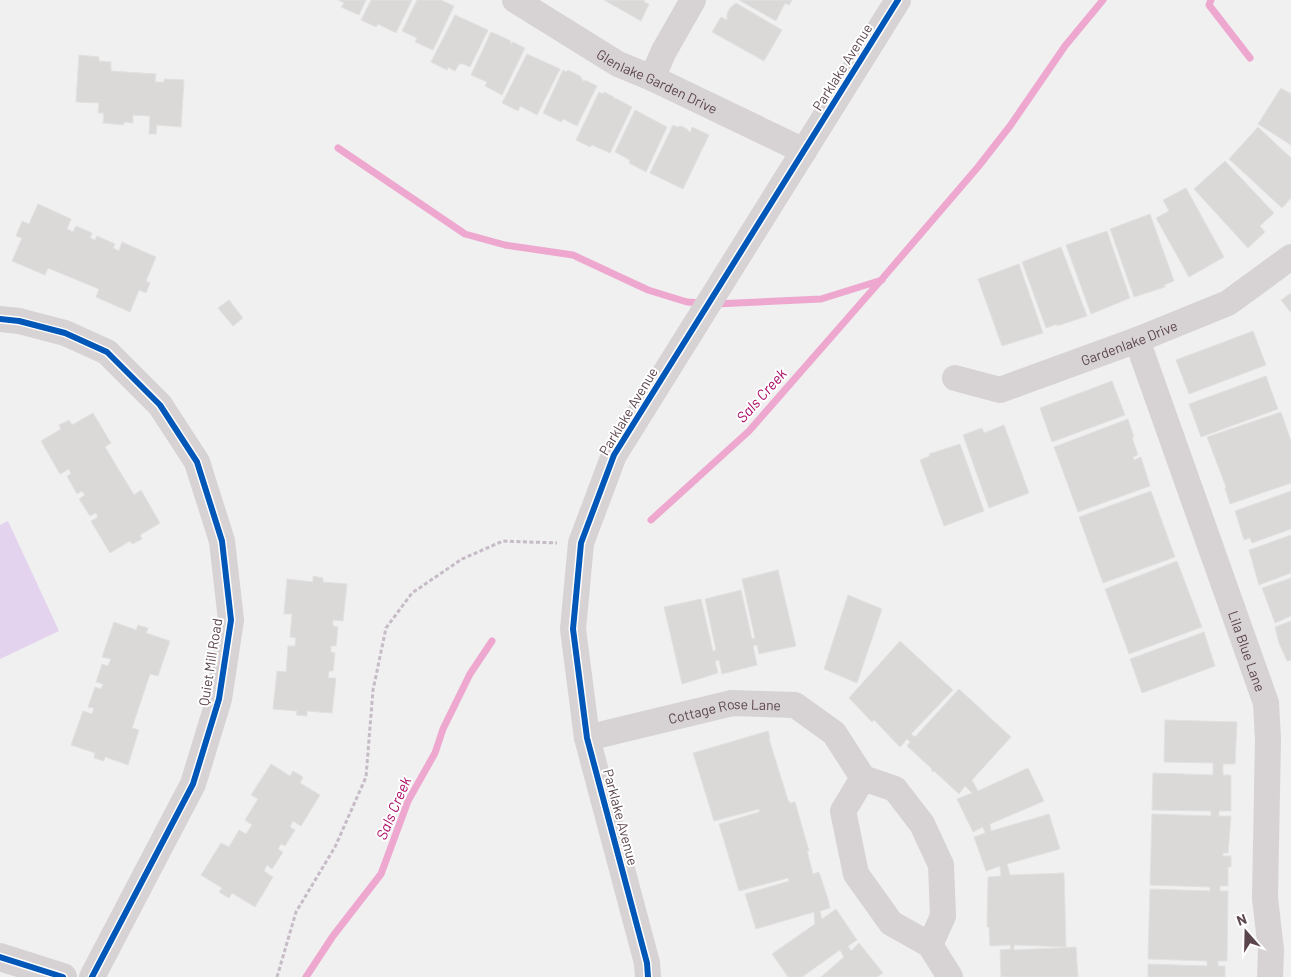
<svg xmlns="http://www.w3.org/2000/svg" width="1291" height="977" viewBox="0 0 1291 977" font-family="Barlow,sans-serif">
	<rect width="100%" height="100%" fill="#eff0ef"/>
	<path fill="#e4d3ef" d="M8,521L59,631L0,659V525Z"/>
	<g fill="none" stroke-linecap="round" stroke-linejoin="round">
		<path stroke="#eea7cf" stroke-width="7" d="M1211,0L1209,5L1250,58
			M338,148L465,234L505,245L573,255L648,290L687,302L703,303
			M716,304L821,299L882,280
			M651,520L749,431L882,279L978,167L1010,126L1065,46L1103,0
			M306,977L333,936L381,874L408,801L435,753L443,729L470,674L492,641"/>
	</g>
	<path fill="#dbd8d8" stroke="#e2e1e1" d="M338,0H366L359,15L341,7L344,3Z
		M371,0H412L396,33L378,24L376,27L361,20Z
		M417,0H441L454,6L433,50L415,42L417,38L402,31Z
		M604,0H645L644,2L649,4L641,21Z
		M739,0H792L789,5L785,3L776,21Z
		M736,3L782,30L764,61L712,32L721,17L727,20V14L730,8Z
		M455,15L488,30L470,67L463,64H459L455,71L448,67L447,70L431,62Z
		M491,32L507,39L511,41L510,44H511L513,42L525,48L502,95L485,86L487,82L471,75Z
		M527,54L560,69L537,115L520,106L518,111L502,103Z
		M79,55L99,57V61L111,62V71L156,74L155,82H164V79L184,80L181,127L157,125L156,134H149L150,116L133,115V123L124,122V125L103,123L104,113H98L99,103L76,102Z
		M563,70L566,72L568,70L580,76L584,82L585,80L597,86L577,126L563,119L561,122L543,113Z
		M1281,88L1291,94V145L1258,124Z
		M599,92L603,94L604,92L614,97L613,99L615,98L632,107L610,153L592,145L590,147L576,140Z
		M635,110L667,127L646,172L629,163L630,160L615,152Z
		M673,125L677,127L681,126L687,129L690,133L692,127L709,135L683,189L650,173Z
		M1258,127L1291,158V198L1282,208L1229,159Z
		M1225,161L1274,213L1260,226L1265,232L1248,248L1194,189Z
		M1186,188L1224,257L1189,277L1156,218L1169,211L1163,200Z
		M38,204L71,219L67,229L73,232L76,226L92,233L90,238L95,240L97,236L115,244L113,248L119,251L122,242L156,257L146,281L150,283L146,293L139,290L130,312L96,297L99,289L48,268L45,275L12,261L22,238L16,236L22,221L29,224Z
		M1150,214L1174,281L1164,285L1165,287L1134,297L1110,229Z
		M1107,231L1130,298L1091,314L1066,245Z
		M1061,247L1087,316L1057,326V324L1046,328L1022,262Z
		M1019,264L1043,333L1002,346L978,279Z
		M1291,293V313L1281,300Z
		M229,300L243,318L233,326L218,308Z
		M1253,331L1266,365L1189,394L1176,360Z
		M1266,376L1278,409L1201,437L1189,404Z
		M1112,381L1125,415L1052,442L1040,408Z
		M1281,412L1291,441V483L1230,504L1225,488L1226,487L1207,437Z
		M93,413L111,443L105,447L134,495L141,490L160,523L140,535L142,539L132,544L130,541L110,553L91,521L98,517L96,513L90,516L79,499L85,495L82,491L77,494L67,476L71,474L69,469L60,474L41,441L61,429L59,425L69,420L72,425Z
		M1128,419L1134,437H1132L1138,455L1133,457L1134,460L1141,457L1150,486L1078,512L1054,447Z
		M1004,425L1029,493L989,508L963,435L982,428L984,433Z
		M960,444L984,511L944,526L920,460L930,456L929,454Z
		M1151,491L1175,557L1103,583L1079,517Z
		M1291,491V529L1252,543L1250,538L1244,540L1235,511Z
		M1291,535V573L1259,585L1249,550Z
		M1177,561L1202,627L1129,654L1105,589Z
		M778,570L796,646L759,654L757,645L753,646L757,665L722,674L719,660L715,661L718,673L682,684L664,607L701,599L713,651L716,650L705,599L741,590L752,639L755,638L742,579Z
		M313,576L323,578V582L347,584L343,621L333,620V626L338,627L336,646H331V652L335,653L333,671H329L328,678H336L332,713L307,711V716L296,715L297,711L273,709L277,671L286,672L288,646H295L296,638L290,637L292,614H284L287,579L313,582Z
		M1291,578V616L1275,623L1262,588Z
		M848,595L882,609L857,683L824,669Z
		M1291,621V660L1287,661L1279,643L1275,627Z
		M114,622L136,630L138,625L148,628L146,633L170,641L158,676L150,674L132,728L139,730L128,765L105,757L104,761L94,758L95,753L71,745L83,711L92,714L94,708L88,707L95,687L101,689L103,684L96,682L102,664L108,666L111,659L102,657Z
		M1204,632L1215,666L1142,693L1130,659Z
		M900,641L953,690L911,734L915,737L959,689L1011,737L972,780L978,791L1028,768L1044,801L990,824L991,831L1049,814L1060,849L1007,864L1010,875L1064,873L1066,947L1014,945V950L1076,947L1078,977H1001L1000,950L1011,949L1010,945L990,946L989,927H987L988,877L1001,876L1000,866L986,871L974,837L985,833L983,827L973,832L957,799L972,793L965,786L959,794L934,771L933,772L931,770L932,769L907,746L910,742L907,739L900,747L874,720L872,722L849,698Z
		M1165,720L1237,722L1235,764H1223V775H1231V811H1219V816H1231L1228,853H1223V856H1231V867H1228V886H1220V891H1228L1227,961H1218V966H1225V977H1148V964L1207,966V961L1148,959L1150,889L1210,891V887L1150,885L1152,814L1211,816V811L1152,810L1153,773L1213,775V763L1164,762Z
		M768,731L770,738L769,739L788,800L790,803L795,802L809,851H807L813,874L819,872L828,899L830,908L820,911L822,919L836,909L857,940L848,946L851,951L859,943L883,973L877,977H821L844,957L840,950L802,977H788L772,954L815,924L814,912L756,929L745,894L789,881L788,878L739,891L719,824L759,812V809L714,821L693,753Z
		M271,764L290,776L293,771L303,777L300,783L320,795L301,826L293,821L290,827L295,830L285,846L281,844L278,849L283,852L272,869L267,865L264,871L273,877L255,907L232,893L229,898L219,892L222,888L201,875L221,843L229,847L239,830L246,834L252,825L245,820L258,799L251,795Z"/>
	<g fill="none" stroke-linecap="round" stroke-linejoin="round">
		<path stroke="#c6bbc7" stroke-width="3" stroke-dasharray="4 2.5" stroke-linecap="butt" d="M277,977L296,912L335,847L366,777L373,690L386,628L412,593L462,559L503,541L557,543"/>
		<g stroke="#d7d2d4" stroke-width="26">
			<path id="s1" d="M515,0L618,64L652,78L804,151"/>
			<path d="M652,78L664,51L693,0"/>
			<path d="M0,319L19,321L65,333L107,352L160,405L197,462L222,541L231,620L219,699L193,784L92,977"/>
			<path id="s2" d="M1137,340L1266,703L1268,739L1265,898L1271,950L1270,977"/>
			<path id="s3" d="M955,378L1000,390L1137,340L1228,303L1291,257"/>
			<path id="s4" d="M587,738L732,703L795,705L834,733L863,778L895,789L922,824L941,865L943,916L930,945L891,923L856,874L843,811L863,778"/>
			<path d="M930,945L950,977"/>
			<path d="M648,977L647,963L587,738L573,629L581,543L614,455L898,0"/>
		</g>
		<path stroke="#d6d1d2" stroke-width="28" d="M0,957L63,977"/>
		<g stroke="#fff" stroke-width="9">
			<path id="cycleway" d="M0,319L19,321L65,333L107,352L160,405L197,462L222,541L231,620L219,699L193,784L92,977
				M0,957L63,977
				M648,977L647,963L587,738L573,629L581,543L614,455L898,0"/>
		</g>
		<use href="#cycleway" stroke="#0057b8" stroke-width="6"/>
	</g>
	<g text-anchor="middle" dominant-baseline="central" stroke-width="4" stroke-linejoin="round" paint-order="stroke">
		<g font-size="14" fill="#5c464d" stroke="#fff">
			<text transform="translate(842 67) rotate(-58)">Parklake Avenue</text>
			<text stroke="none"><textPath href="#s1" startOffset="164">Glenlake Garden Drive</textPath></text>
			<text stroke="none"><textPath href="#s3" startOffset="184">Gardenlake Drive</textPath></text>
			<text transform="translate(628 411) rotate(-59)">Parklake Avenue</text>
			<text stroke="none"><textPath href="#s2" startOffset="330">Lila Blue Lane</textPath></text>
			<text transform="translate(210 662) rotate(-81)">Quiet Mill Road</text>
			<text stroke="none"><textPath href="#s4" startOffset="141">Cottage Rose Lane</textPath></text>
			<text transform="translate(621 817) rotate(75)">Parklake Avenue</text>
		</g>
		<g font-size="15" font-style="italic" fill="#ab0b65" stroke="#fff">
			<text transform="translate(761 395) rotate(-48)">Sals Creek</text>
			<text transform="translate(393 808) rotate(-67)">Sals Creek</text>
		</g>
	</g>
	<g transform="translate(1246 932) rotate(340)" stroke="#ffffff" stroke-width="4" paint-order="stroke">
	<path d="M0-4L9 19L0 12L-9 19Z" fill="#5c464d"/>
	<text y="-8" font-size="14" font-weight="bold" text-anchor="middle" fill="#5c464d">N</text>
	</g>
</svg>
